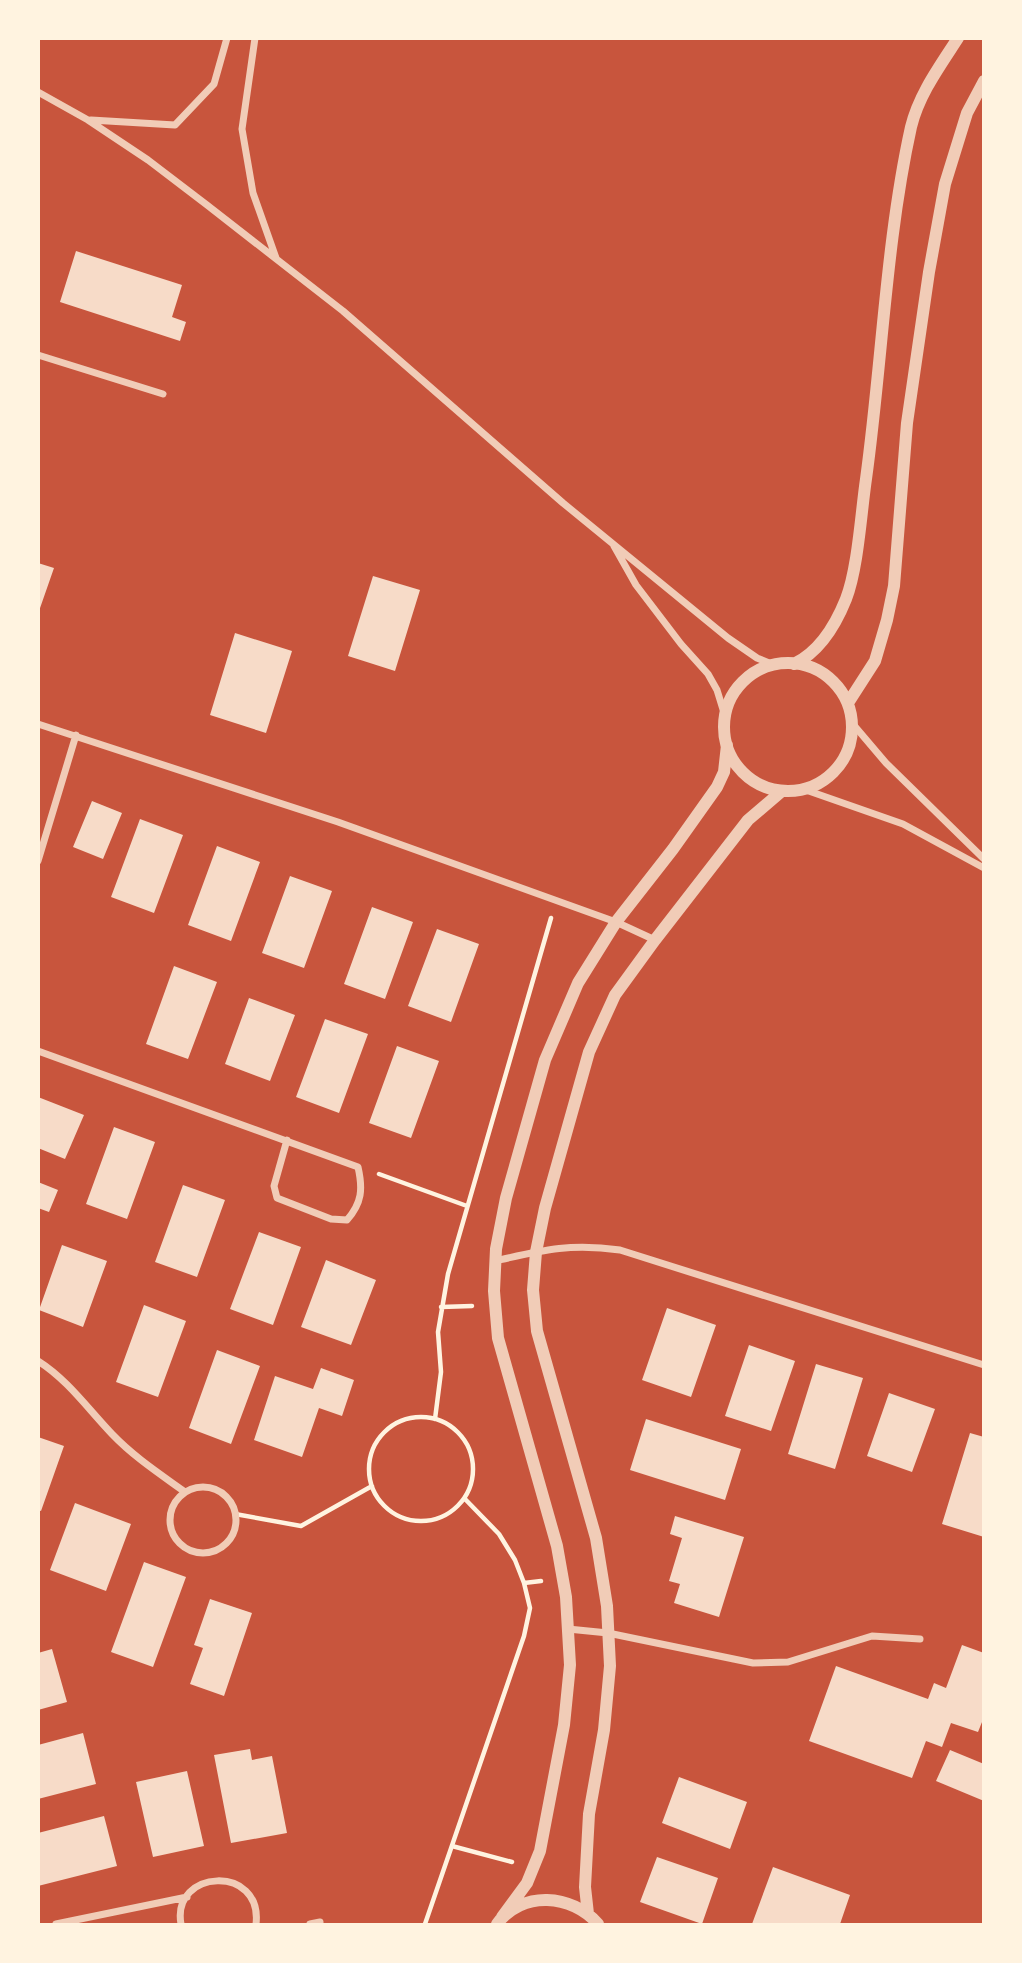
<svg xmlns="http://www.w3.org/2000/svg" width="1022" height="1963" viewBox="0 0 1022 1963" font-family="Quicksand,sans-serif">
	<rect width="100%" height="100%" fill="#c8553d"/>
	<path fill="#f7dbc8" d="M76,251L182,285L172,317L186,322L180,341L60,302Z
		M38,563L54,568L39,611H38Z
		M373,576L420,590L395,671L348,656Z
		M235,633L292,651L266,733L210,715Z
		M92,801L122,813L103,859L73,847Z
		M140,819L183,835L154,913L111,897Z
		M217,846L260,862L231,941L188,925Z
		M290,876L332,891L304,968L262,953Z
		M372,907L413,922L385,999L344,984Z
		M437,929L479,944L451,1022L408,1006Z
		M174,966L217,982L188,1059L146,1044Z
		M249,998L295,1015L270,1081L225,1064Z
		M325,1019L368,1034L339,1113L296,1097Z
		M397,1046L439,1061L411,1138L369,1123Z
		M38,1097L84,1115L65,1159L38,1148Z
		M114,1127L155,1142L127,1219L86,1204Z
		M38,1182L58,1190L49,1212L38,1208Z
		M183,1185L225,1200L197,1277L155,1262Z
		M259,1232L301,1247L273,1325L230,1309Z
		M62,1245L107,1261L83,1327L39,1310Z
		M326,1260L376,1280L351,1345L301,1327Z
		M144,1305L186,1321L158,1397L116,1382Z
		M667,1308L716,1325L691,1397L642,1380Z
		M749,1345L795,1361L771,1431L725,1416Z
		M217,1350L260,1366L231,1444L189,1428Z
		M816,1364L863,1378L835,1469L788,1454Z
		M321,1368L354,1380L342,1416L319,1408L302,1457L254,1440L275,1376L313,1389Z
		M889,1393L935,1409L912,1472L867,1456Z
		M646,1419L741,1449L725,1500L630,1470Z
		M970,1433L984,1437V1537L942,1524Z
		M38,1437L64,1446L41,1511L38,1510Z
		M75,1503L131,1524L106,1591L50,1570Z
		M675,1516L744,1537L719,1617L674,1603L680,1584L669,1581L682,1538L670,1534Z
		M144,1562L186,1577L153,1667L111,1652Z
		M210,1599L252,1613L224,1696L190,1684L203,1648L194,1645Z
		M962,1645L984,1653V1717L978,1732L951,1723L942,1747L926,1741L912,1778L809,1741L836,1666L928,1699L934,1683L946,1688Z
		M52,1649L67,1702L38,1710V1653Z
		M83,1733L96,1784L38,1799V1745Z
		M250,1749L252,1760L272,1756L287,1833L231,1843L214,1755Z
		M950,1750L984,1764V1801L936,1781Z
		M187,1771L204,1846L153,1857L136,1782Z
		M679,1777L747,1802L730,1849L662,1823Z
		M104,1816L117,1866L38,1886V1833Z
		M657,1857L718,1878L702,1924L640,1902Z
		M773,1867L850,1895L840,1924H752Z"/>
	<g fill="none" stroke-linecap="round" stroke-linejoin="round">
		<path stroke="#fff3e0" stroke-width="4.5" d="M379,1174L467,1206
			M441,1307L472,1306
			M369 1469a52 52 0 1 1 104 0a52 52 0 1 1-104 0Z
			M435,1419L441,1372L438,1332L448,1274L551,918
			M235,1514L301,1526L372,1486
			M524,1583L541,1581
			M452,1846L512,1862
			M425,1924L524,1636L530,1608L524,1583L515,1560L499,1534L465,1499"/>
		<path stroke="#f1ccb7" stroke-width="7" d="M255,38L242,129L253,193L276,258
			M38,92L88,120L148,160L207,205L343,311L563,503L728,638L757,658L774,665
			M91,120L175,125L214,84L227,38
			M38,355L163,394
			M614,546L636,585L681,644L708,674L717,690L725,716
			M852,723L886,763L984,859
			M38,724L338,822L616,922L655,940
			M803,789L903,824L984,868
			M38,861L76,735
			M38,1051L358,1167C363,1189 362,1203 347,1220L331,1219L277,1198L274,1186L287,1140
			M495,1261C543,1250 570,1243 620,1250L984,1365
			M38,1361C68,1380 88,1409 112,1434C134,1457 160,1474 185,1492
			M170 1520a33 33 0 1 1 66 0a33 33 0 1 1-66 0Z
			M568,1629L608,1633L753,1663L788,1662L872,1636L920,1639
			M56,1924L187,1897
			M181,1924C171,1869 263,1864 256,1924
			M310,1924L320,1922"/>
		<path stroke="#f1ccb7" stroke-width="12" d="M724 727a64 64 0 1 1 128 0a64 64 0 1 1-128 0Z
			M794,664C819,652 836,624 846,599C858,568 861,513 866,479C882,363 886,240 911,127C919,94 940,66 958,38
			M848,703L875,661L887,620L894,586L907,423L929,272L945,184L967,113L984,81
			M588,1914L585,1887L589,1814L604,1730L610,1666L607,1606L596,1538L537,1331L533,1290L536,1252L545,1208L589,1052L615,995L655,940L748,820L782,791
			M502,1917L527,1883L540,1851L564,1725L570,1665L566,1597L557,1546L498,1338L494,1291L496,1249L506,1198L545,1060L578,983L616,922L673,849L717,787L724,772L727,745
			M497,1924C522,1890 572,1894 598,1924"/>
	</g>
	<rect width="1022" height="1963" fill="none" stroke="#fff3e0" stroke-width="80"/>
</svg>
